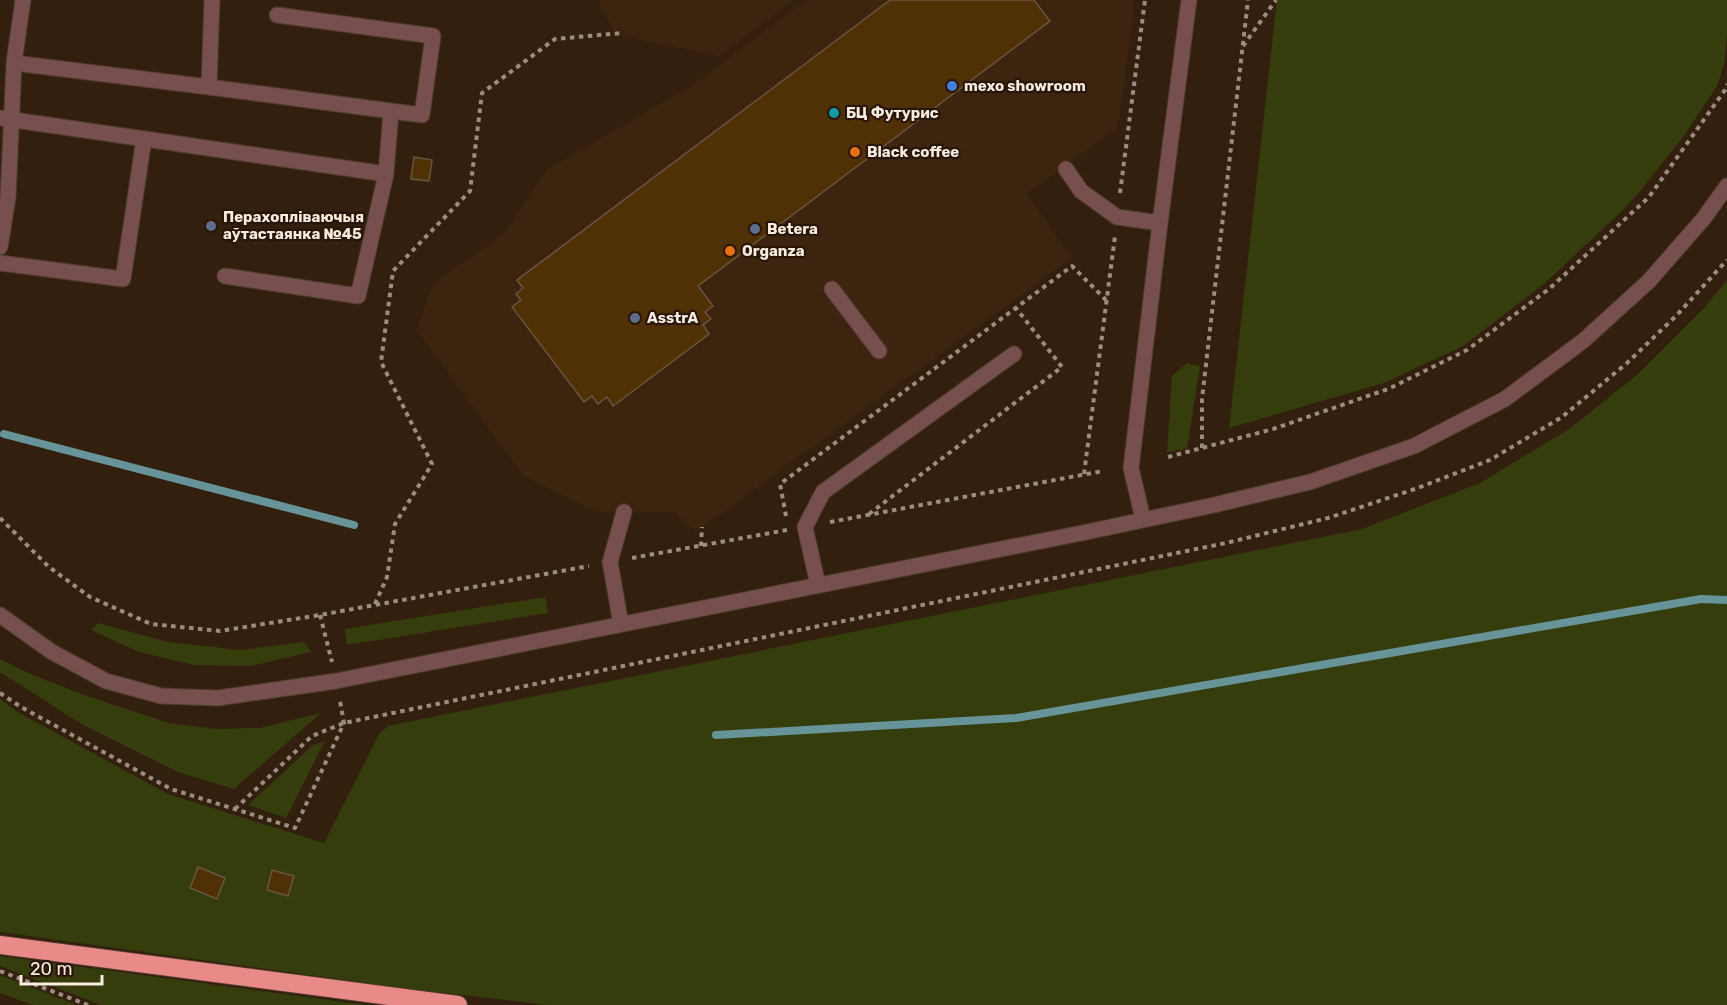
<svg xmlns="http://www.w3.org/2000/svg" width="1727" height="1005" viewBox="0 0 1727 1005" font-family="Rubik,sans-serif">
	<rect width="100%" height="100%" fill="#321f0e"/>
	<path fill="#3d240e" d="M600,0H794L720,56L617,35L599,6Z
		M806,0H1135L1118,128L1027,194L1072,258L696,532L675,513L595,511L523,476L417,330L432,285L506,231L546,170L689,87Z"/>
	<path fill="#353d0d" d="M1277,0H1727V34L1724,64L1717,86L1683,137L1637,195L1621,212L1544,284L1463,346L1384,383L1229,428Z
		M1727,280V1005H547L396,987L0,932V699L16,711L168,794L324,843L379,734L388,726L1362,529L1480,483L1569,429L1637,375L1704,308Z
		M1187,363L1200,366L1187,449L1167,452L1172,376Z
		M545,597L548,613L347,645L345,629Z
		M98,623L168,642L241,650L304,642L311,652L251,666L194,665L139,652L91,630Z
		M0,659L28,673L87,696L169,723L216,729L260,728L321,713L234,789L178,772L83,725L0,672Z
		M325,741L286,818L248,805L313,745Z
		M0,956L366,1005H101L0,966Z
		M0,975L77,1005H33L0,993Z"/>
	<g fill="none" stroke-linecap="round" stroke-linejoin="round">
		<path stroke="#669498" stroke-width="8" d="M4,434L354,525
			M716,735L1016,718L1701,599L1727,600"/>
	</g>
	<path fill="#503106" stroke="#695540" stroke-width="1.5" d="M890,0H1034L1050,21L698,286L713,306L705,312L711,319L703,325L709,334L613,406L607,397L598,404L592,396L584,402L512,307L521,300L516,294L523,288L517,280Z
		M414,157L432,160L429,181L411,179Z
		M198,867L225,878L217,899L190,888Z
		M272,870L294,876L288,896L267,890Z"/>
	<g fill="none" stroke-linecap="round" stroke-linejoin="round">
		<g stroke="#4e3c2c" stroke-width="17">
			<path id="lane" d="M212,0L209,87L391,111L386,174L358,296L225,276
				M277,15L433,36L422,115L391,111
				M14,63L209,87
				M0,118L386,174
				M1066,169L1081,191L1117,217L1160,223
				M0,247L8,198L14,63L23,0
				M0,263L123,279L144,139
				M832,289L879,351
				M1143,519L1131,468L1160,223L1189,0
				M818,585L805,527L823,492L1014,354
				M0,615L52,652L106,681L161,696L218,698L336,681L1082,533L1214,505L1310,482L1414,446L1505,399L1583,341L1649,281L1704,218L1727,186
				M621,624L610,562L624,512"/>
		</g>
		<g stroke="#4e3c2c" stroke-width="20">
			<path id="highway" d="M0,945L458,1005"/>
		</g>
		<path stroke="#9d8d7f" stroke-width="4" stroke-dasharray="4.5 4.5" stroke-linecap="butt" d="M1243,46L1276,0
			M1120,193L1145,0
			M1202,448V399L1248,0
			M1168,457L1273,429L1388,389L1467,350L1549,289L1649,197L1725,90L1727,84
			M1084,474L1115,236
			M869,514L1062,367L1016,308
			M786,516L780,484L1072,266L1106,300
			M0,518L49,567L90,597L151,624L220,631L320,615L589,566
			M830,522L1103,471
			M701,546L702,527
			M632,558L787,530
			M375,604L387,577L395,524L432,464L381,362L393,271L470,191L482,93L555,39L622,33
			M320,615L332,662
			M0,693L21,707L171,789L295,828L344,723L340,701
			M235,809L312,736L344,723L1226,543L1328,518L1415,489L1490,460L1562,417L1627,363L1676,316L1727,260
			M0,971L88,1005"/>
		<use href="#lane" stroke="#764f4e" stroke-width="15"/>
		<use href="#highway" stroke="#e98988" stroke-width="18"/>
	</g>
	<circle fill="#3f7fe0" stroke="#281505" stroke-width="2" cx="952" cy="86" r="6"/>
	<circle fill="#0f9aa8" stroke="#281505" stroke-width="2" cx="834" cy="113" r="6"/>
	<g fill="#e8710a" stroke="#281505" stroke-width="2">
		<circle cx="855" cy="152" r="6"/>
		<circle cx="730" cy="251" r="6"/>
	</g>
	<g fill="#5c6f8a" stroke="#281505" stroke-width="2">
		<circle cx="211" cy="226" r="6"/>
		<circle cx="755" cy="229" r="6"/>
		<circle cx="635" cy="318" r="6"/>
	</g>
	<g text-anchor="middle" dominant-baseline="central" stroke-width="4.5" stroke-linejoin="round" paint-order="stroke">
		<g font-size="15" font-weight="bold" fill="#faede2" stroke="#281505" text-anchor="start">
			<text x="964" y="86">mexo showroom</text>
			<text x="846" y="113">БЦ Футурис</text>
			<text x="867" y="152">Black coffee</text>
			<text x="223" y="217">Перахопліваючыя<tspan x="223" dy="17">аўтастаянка №45</tspan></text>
			<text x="767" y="229">Betera</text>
			<text x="742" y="251">Organza</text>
			<text x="647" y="318">AsstrA</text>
		</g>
	</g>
	<path d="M21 975v9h81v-9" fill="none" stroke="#faede2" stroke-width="3"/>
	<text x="30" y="975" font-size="18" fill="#faede2" stroke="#281505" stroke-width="4.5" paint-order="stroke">20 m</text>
</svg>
